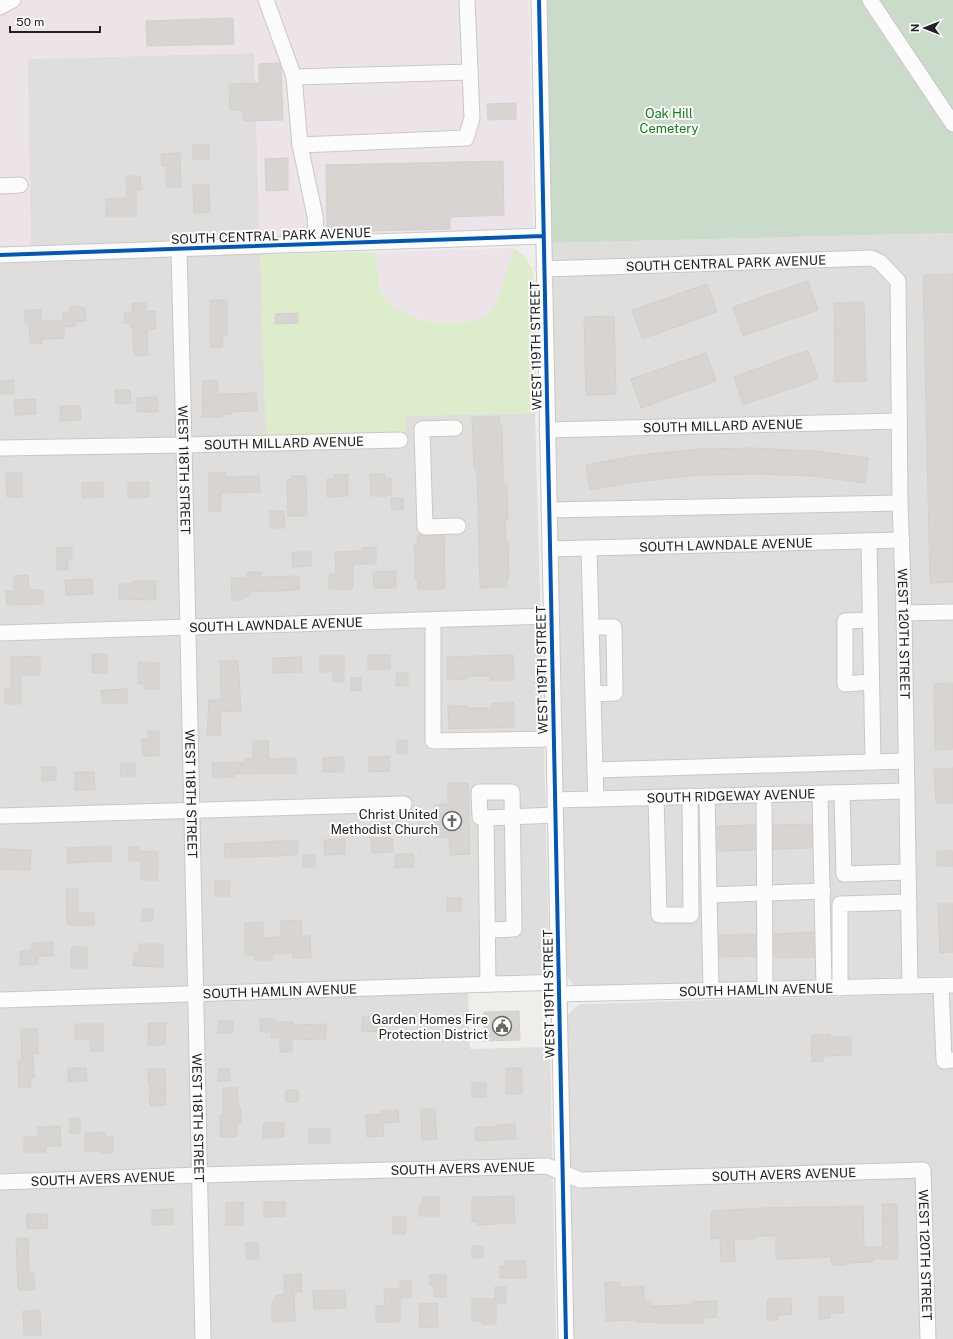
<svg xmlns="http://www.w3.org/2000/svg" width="953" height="1339" viewBox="0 0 953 1339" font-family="'Public Sans',sans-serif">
	<rect width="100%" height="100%" fill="#f0eeeb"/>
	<path fill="#dfdedc" d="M254,53L266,434L406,432V416L535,413L544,748L414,751L420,991L468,990L470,1049L550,1047L556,1339H0V259L31,258L27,59Z
		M953,233V976L574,986L567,976L565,969L550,243Z
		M953,993V1339H573L567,1016L574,1008L581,1004Z"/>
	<path fill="#ede4e9" d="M0,0H529L533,229L260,239L254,53L28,59L31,258L0,259Z
		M514,248L496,304L488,315L468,322L444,323L423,321L399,310L386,301L379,288L376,252Z"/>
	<path fill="#dededc" d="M544,748L550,990L420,991L414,751Z"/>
	<path fill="#ddeccb" d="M514,248L525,257L532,269L535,286L536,377L535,413L406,416V432L266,435L260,254L376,252L379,288L386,301L399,310L423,321L444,323L468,322L488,315L496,304Z"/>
	<path fill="#cadbca" d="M547,0H953V233L550,243Z"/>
	<path fill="#d7d4d2" stroke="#d3d0cc" d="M233,18L234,44L147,46L146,21Z
		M279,63L281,68L283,120L243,121V110H230L229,84L259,83V64Z
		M516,103V119L488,120L487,104Z
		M209,144V159H193V145Z
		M180,153L181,187H166V166H162L161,154Z
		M288,158V190L266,191L265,159Z
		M503,161L504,215L450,217V229L327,232L326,165Z
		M126,176H140L141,190H136V216H106V199L127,198Z
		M193,185H209L210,212L194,213Z
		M953,274V582L930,583L923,275Z
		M808,281L818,310L743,336L733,307Z
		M707,284L717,312L642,339L632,310Z
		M210,300H227V336H223L222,347H210Z
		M864,302L866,381L835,382L834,303Z
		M132,303H146V312L155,311L156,329L147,330L148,355L135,356V350H133V327H130V323H124V313H132Z
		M80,306V308H85L86,321L75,322V326L64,327V338L42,339V343H30L29,323H25V310H41V321H63V312H70L69,307Z
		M298,313V323L275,324V314Z
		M614,316L616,394L586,395L584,317Z
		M808,350L818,379L743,405L734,377Z
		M706,353L716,381L641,408L631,379Z
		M14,380V394H1V381Z
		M217,380L218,394L256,393L257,411L231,412V414L222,415V417H202L203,381Z
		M115,390H130L131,403L116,404Z
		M158,397V412H137V398Z
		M35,399L36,414L15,415L14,400Z
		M60,406H80L81,420L60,421Z
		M472,417H500V425H502L503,476L504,484H507L508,520H505L506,542H508L509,578H507V587L480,588L477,470H474Z
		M752,448L816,451L868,458L865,483L814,476L752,474L698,475L636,482L590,490L586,465L639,455L700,449Z
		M6,473H22V497H7Z
		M209,473H225V477L259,476L260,492L221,493V511L209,512Z
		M348,474V496L327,497V479H334V475Z
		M370,474H385V478H391V496H371Z
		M292,476H306L307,516H288L287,480L292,479Z
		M103,482V497L82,498V483Z
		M149,482V497L128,498V483Z
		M391,498H403V510H392Z
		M270,511H284L285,528H270Z
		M417,535H444L445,589H418V580H415V555L414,544H418Z
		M72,547V559H68V570H57V548Z
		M376,547V564H353V589H329V574H336L335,552L362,551V548Z
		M292,552H311V566L292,567Z
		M396,571V588H374L373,572Z
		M247,572H261V577L299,576V590L249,592V597H243V600H232L231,578H247Z
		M28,575L29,590H43V604L7,605L6,591H14V576Z
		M92,579L93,594L66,595L65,580Z
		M133,581H156V600L119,599V584H133Z
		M92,654H107V673H92Z
		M368,655H390V669H368Z
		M513,655L514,680H490V676H467V679L447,680V657Z
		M11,656L40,657V675H21V704H5V688H11Z
		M320,656H344V682H333V672H320Z
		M301,657L302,672L273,673V658Z
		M220,661H238L241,711L220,712L221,735L207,736L209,700H221Z
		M138,662L159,663V689H145V684H138Z
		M396,673H408V686H396Z
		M351,678H361V690L351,691Z
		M953,683V749L935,750L934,684Z
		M127,689V703H102L101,690Z
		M514,702V727L449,729L448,706H467V708H492V703Z
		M148,731H159V756H143L142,739H148Z
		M268,740L269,759L296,758V773L233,774L234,777L213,778L212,763L245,762V758H253V741Z
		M397,740H407V754H397Z
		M390,756V771L369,772V757Z
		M344,757V772H323V758Z
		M121,763H135V776H120Z
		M42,767H56V780L42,781Z
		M953,768V803H936L934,769Z
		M75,772H94L95,790H75Z
		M448,783H468L470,854L450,855L449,837H435L434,805L448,804Z
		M812,824V848L773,849V825Z
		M755,825V850L717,851V826Z
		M371,838H392L393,852L372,853Z
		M345,839V854L324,855V840Z
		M298,840V855L225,858L224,844Z
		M111,846V861L68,863L67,848Z
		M129,847H139V851L158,852V880H141V861H129Z
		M0,849L31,850L30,870L0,869Z
		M937,851H953V866H937Z
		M395,854H414V867L395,868Z
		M303,855H315V867H303Z
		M215,881H230V896H215Z
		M66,889H78V912L79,913H94V925H67Z
		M447,898H461V911H447Z
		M938,904H953V952L940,953Z
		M142,909H153V921H142Z
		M301,920L302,936L310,935L311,958H293V953L272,954V960H255V955H245V923L263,922V938L281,937V921Z
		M814,932V957L776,958V956H774V934Z
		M756,934V956L719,957V935Z
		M53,942V956H38V964L20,965V951L32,950V943Z
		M139,944H163V967L133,966L134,953H139Z
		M71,947H87V968H71Z
		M519,1011L520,1040L484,1041V1012Z
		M382,1016L383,1031L362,1032V1017Z
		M260,1019H276V1022H294V1025L326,1024V1039L292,1040V1052H280V1038H271V1032H260Z
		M218,1021H233V1033H218Z
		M148,1023H166L165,1045H148Z
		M75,1024H103V1051H90V1039H75Z
		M21,1029H38V1054H33L34,1078H30L31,1087H19L18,1061H22Z
		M830,1034V1037H851V1055L823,1056V1061L812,1062L811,1035Z
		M68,1068H86L87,1081L68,1082Z
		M506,1068H522V1094H506Z
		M148,1069H165L166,1105L150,1106L149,1083H148Z
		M218,1069H230V1081H218Z
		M472,1083H486V1097H472Z
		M223,1088H238V1107H241V1124H237V1137H220V1115H223Z
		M286,1090H298V1102H286Z
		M421,1109H435L437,1139L422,1140Z
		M398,1110L399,1122L383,1123L384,1136L367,1137L366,1115L382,1114L381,1111Z
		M80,1118V1133H70V1119Z
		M263,1123H284V1137L263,1138Z
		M515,1124L516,1139L475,1141V1127H495V1125Z
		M60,1126L61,1146H46V1152H24V1137H38V1127Z
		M330,1128V1143L309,1144V1129Z
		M105,1132V1137H113V1153H101V1151H85V1133Z
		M514,1196L515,1223L477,1225V1222H472V1197Z
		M422,1197H439V1216H419V1206H422Z
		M243,1202V1225H226V1203Z
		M264,1202H285V1216L264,1217Z
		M882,1204H897L898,1259H873V1262L846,1263V1265H832L831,1257L776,1259V1236H755V1239H734L735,1261L721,1262L720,1238L711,1239V1211L766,1208L863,1206L864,1247H883Z
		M173,1209V1224L152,1225V1210Z
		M26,1214H47L48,1228L27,1229Z
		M393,1217H406V1234H393Z
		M16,1238H28L29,1273H34L35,1290H18Z
		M246,1243H258L259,1259H246Z
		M472,1246H483V1257L472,1258Z
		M505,1261H526V1278H500V1266H505Z
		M301,1274L302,1292H294L295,1321L272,1322V1302H275V1295H284V1275Z
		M430,1275H446V1297H434V1285H430Z
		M400,1281H411V1298H400V1322H376V1306H385L384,1289H400Z
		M605,1282H620V1287L644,1286V1302L651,1301V1306L692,1305V1302L717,1301V1317L704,1318V1323H659V1322H635V1320L606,1321Z
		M495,1287H506V1303H496V1324H482V1321H472V1299H495Z
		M345,1290L346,1308L314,1309L313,1291Z
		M819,1297H843L844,1313H830V1318L819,1319Z
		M791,1298L792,1314L778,1315V1320H767V1299Z
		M437,1303L438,1327L420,1328L419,1304Z
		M40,1310L41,1335H24L23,1311Z"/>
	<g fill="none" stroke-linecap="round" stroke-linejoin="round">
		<g stroke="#c9c8c7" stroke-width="17">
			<g id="minor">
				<path d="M266,0L294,77L300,145"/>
				<path d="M539,0L566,1339"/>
				<path d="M870,0L953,124"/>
				<path d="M0,7L13,0"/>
				<path d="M294,77L470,72"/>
				<path d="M0,186L20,185"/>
				<path d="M317,244L315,216L300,145L466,138L472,118L467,0"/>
				<path id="s1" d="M179,249L184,445L203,1339"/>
				<path d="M0,255L543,236"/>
				<path id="s2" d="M544,269L871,258L880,262L898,281L900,503L904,613L910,986"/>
				<path d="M455,428L422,429L425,527L458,526"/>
				<path id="s3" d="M547,430L899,421"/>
				<path id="s4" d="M0,448L184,445L400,440"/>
				<path d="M549,510L900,503"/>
				<path d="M869,541L873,762"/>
				<path id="s5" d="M550,549L902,540"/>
				<path d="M589,549L595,770L906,761"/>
				<path d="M904,613L953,612"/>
				<path d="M433,620V741L554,739"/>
				<path d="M870,620L845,621V684L870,682"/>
				<path d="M591,627H614L615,693L593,694"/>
				<path id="s6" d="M0,633L551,616"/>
				<path d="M595,770L596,799"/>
				<path d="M820,793L824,988"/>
				<path d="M842,793L844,874L908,872"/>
				<path d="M764,795L765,989"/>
				<path d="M707,796L711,990"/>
				<path d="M656,797L659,915H691L690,796"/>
				<path id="s7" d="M555,800L907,791"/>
				<path d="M0,816L404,804"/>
				<path d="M486,818L480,817L479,792H512L514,929L488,930"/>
				<path d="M709,895L823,891"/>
				<path d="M488,984L486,818L555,815"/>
				<path d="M941,986L944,1061L953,1060"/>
				<path d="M840,988V904L909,902"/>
				<path id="s8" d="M559,994L953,985"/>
				<path id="s9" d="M0,1000L559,982"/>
				<path id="s10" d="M0,1182L200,1175L547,1166L580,1180L923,1170L928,1339"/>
			</g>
		</g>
		<use href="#minor" stroke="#fdfcfc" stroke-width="15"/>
		<g stroke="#fff" stroke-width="6">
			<path id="cycleway" d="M539,0L566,1339
				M0,255L543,236"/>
		</g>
		<use href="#cycleway" stroke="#0057b8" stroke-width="4"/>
	</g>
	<defs>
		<g id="church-ring" transform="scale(1)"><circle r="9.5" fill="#fff" stroke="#6a6968" stroke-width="1.5"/><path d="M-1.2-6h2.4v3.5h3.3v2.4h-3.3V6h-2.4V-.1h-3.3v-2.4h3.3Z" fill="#6a6968"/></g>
		<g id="civic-ring" transform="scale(1)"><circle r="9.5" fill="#fff" stroke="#6a6968" stroke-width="1.5"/><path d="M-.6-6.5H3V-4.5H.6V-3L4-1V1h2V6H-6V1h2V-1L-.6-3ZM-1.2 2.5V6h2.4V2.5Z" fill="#6a6968"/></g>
	</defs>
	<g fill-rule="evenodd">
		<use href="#church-ring" x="452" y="821"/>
		<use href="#civic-ring" x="502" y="1026"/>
	</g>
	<g text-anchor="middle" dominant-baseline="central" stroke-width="4" stroke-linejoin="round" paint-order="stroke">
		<g font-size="13" fill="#0c8416" stroke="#fff">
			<text x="669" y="113">Oak Hill<tspan x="669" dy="15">Cemetery</tspan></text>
		</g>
		<g font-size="13" fill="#222" stroke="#fff">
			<text transform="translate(271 236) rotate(-2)">SOUTH CENTRAL PARK AVENUE</text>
			<text stroke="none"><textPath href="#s2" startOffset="182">SOUTH CENTRAL PARK AVENUE</textPath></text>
			<text transform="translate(536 346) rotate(-91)">WEST 119TH STREET</text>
			<text stroke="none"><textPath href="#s3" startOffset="176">SOUTH MILLARD AVENUE</textPath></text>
			<text stroke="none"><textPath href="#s4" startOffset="284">SOUTH MILLARD AVENUE</textPath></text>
			<text stroke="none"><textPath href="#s1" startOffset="221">WEST 118TH STREET</textPath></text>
			<text stroke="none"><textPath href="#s5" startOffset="176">SOUTH LAWNDALE AVENUE</textPath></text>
			<text stroke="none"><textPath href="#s6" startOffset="276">SOUTH LAWNDALE AVENUE</textPath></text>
			<text stroke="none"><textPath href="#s2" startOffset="716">WEST 120TH STREET</textPath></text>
			<text transform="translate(542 670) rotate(-91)">WEST 119TH STREET</text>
			<text stroke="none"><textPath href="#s1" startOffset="545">WEST 118TH STREET</textPath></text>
			<text stroke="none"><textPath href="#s7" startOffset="176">SOUTH RIDGEWAY AVENUE</textPath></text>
			<text stroke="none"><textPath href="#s8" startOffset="197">SOUTH HAMLIN AVENUE</textPath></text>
			<text stroke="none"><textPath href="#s9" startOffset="280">SOUTH HAMLIN AVENUE</textPath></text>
			<text transform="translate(549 994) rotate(-91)">WEST 119TH STREET</text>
			<text stroke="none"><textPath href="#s1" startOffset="869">WEST 118TH STREET</textPath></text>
			<text stroke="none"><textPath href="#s10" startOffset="463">SOUTH AVERS AVENUE</textPath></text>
			<text stroke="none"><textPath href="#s10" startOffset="787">SOUTH AVERS AVENUE</textPath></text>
			<text stroke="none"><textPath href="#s10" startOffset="103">SOUTH AVERS AVENUE</textPath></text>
			<text stroke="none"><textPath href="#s10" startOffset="1011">WEST 120TH STREET</textPath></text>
		</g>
		<g font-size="13" fill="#222" stroke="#fff" text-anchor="end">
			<text x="438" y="814">Christ United<tspan x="438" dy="15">Methodist Church</tspan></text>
			<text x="488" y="1019">Garden Homes Fire<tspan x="488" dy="15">Protection District</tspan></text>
		</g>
	</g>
	<g transform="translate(925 28) rotate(270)" stroke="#ffffff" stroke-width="3" paint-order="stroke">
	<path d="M0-3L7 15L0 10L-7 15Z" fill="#222222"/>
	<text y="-6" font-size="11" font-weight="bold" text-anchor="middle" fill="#222222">N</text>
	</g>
	<path d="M10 26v6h90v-6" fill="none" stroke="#222222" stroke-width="2"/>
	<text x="16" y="26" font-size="12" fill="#222222" stroke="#ffffff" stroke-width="3" paint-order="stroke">50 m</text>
</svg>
